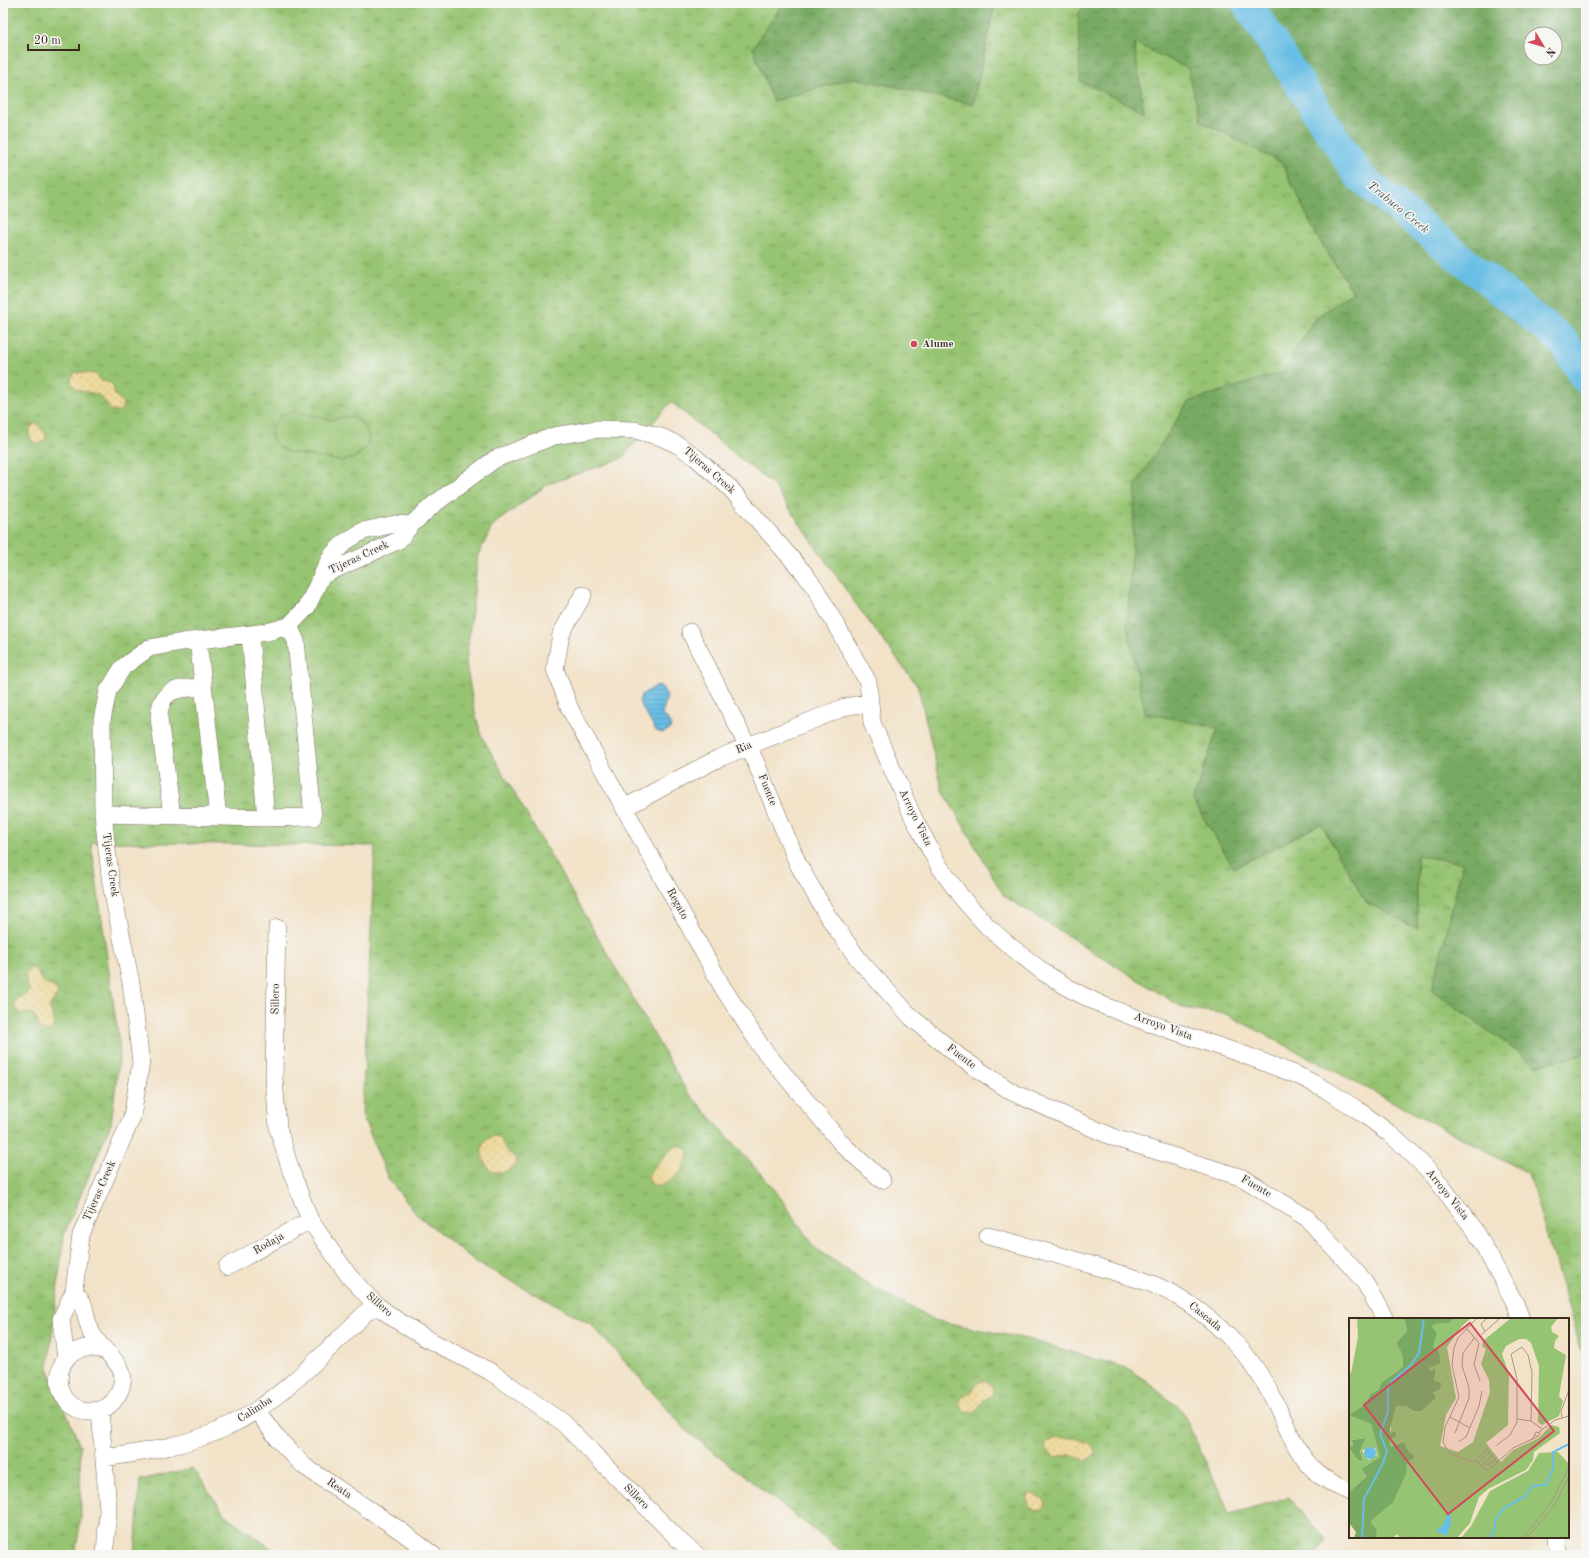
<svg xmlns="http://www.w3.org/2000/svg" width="1589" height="1558" viewBox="0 0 1589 1558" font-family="'Old Standard TT',serif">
	<defs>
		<pattern id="grass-tufts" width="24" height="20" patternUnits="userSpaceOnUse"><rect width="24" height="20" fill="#97c472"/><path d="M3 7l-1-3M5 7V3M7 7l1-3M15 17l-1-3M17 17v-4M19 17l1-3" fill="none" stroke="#7c9f5d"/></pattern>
		<pattern id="forest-crowns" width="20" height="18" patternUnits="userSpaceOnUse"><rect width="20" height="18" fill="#79aa64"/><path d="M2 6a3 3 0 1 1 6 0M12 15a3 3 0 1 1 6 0" fill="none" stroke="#648b52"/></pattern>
		<pattern id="sand-dots" width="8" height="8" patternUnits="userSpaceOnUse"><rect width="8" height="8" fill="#eeda9e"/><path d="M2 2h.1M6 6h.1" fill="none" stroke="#cdbb88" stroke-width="1.8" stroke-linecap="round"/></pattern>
		<pattern id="water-rules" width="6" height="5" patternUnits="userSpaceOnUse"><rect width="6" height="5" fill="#68bee5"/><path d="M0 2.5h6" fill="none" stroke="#579bb9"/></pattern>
	</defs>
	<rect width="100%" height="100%" fill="#f6f6f2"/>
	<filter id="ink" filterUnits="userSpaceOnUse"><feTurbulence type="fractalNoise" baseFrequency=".025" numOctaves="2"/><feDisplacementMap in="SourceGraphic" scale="8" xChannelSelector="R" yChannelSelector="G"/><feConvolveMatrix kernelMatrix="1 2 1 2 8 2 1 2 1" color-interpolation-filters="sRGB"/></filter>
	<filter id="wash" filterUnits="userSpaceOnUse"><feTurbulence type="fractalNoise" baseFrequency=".012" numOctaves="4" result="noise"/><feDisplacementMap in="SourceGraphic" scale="16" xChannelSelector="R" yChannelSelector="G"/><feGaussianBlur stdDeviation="0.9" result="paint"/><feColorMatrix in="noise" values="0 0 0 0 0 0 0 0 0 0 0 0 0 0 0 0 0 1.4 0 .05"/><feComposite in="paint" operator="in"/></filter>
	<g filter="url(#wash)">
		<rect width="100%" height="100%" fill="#f2e2c8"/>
		<path fill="url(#grass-tufts)" stroke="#697748" d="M3,3H775L780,9L753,48L773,101L855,78L973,104L995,3H1086L1078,15L1144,112L1134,43L1188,68L1201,121L1282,163L1318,238L1353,292L1315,318L1283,372L1188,402L1218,728L1193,800L1234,868L1321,824L1366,902L1417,928V855L1463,863L1432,990L1536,1065L1586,1054V1366L1528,1173L1226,1014L1183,1008L1004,896L942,789L918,687L855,603L773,485L671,402L621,459L548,484L493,525L478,555L466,663L473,704L481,735L686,1090L776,1191L814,1247L868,1284L934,1320L1027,1339L1130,1369L1181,1409L1230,1514L1289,1497L1325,1540L1315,1555H853L840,1550L688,1432L591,1324L476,1262L416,1214L388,1178L362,1114L375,846L91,842L120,1050L111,1124L64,1234L48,1368L80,1446L81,1518L75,1555H3Z
			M193,1468L225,1515L280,1555H135L140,1480Z"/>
		<path fill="url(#forest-crowns)" stroke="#5a6a41" fill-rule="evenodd" d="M775,3H995L973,104L855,78L773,101L753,48L779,9Z
			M1086,3H1586V1054L1536,1065L1432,990L1463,863L1417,855V929L1366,902L1321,824L1234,868L1193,800L1218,728L1145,713L1127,625L1136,484L1188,402L1283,372L1315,318L1353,291L1318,238L1282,163L1201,121L1188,68L1134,43L1144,112L1080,81L1078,15ZM1531,34H1555V58H1531Z"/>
		<path fill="url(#sand-dots)" stroke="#94825e" d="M75,372L95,374L102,381L111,383L114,388V394L123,403L122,409L118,412L112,411C107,407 105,400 100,396C89,389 73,396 71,379Z
			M36,423L46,434L45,440C32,453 22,428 36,423Z
			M32,968H35C38,972 39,980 43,982C49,987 56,984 58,994L49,1007C51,1015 59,1024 50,1030C47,1032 44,1032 41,1030C36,1025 38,1018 32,1013L22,1014L15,1009C15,995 24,999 30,991L25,976L26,973Z
			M497,1136C503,1140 502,1143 505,1149C508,1155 521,1156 515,1165C512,1168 509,1170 505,1172C483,1179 470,1137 497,1136Z
			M677,1146H681L688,1151C686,1171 676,1179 660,1186L652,1185L648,1178C649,1171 670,1149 677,1146Z
			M985,1380L994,1387L992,1395L983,1401L977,1411L970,1412L962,1410L959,1404L961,1398L971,1392L979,1381Z
			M1056,1438C1068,1437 1084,1438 1093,1446L1095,1453L1092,1457L1085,1460L1070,1455L1055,1457L1046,1451L1045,1446L1049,1441Z
			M1030,1493L1044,1499L1046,1505L1044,1509L1037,1511L1029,1507L1027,1500Z"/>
		<path fill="#97c472" stroke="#697748" d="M294,411L331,420L342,417H352L361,422L369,436L368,445L362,452L352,459L342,461L288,452C261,441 268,418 294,411Z"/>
		<path fill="url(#water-rules)" stroke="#527482" d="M658,685L662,687L667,696L662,715L664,718L666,717L671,725L670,729L663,733L656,731L639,702L641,695Z"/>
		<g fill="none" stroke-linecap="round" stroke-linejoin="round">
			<path stroke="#68bee5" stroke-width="31" d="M1247,3L1360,177L1563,341L1586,379"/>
		</g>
	</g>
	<g filter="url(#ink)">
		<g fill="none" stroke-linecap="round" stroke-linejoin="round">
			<g stroke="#7b6a5a" stroke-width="18">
				<path id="minor" d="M323,575L399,540L411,525L433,505L495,459L554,436L597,429L635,430L661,437L678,445L695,457L729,487L804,573L815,588L868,682L872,723L913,817L939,866L962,898L987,926L1010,946L1043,972L1072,990L1102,1005L1149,1023L1242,1054L1297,1075L1325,1089L1358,1110L1389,1133L1414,1156L1433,1175L1475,1230L1515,1303L1521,1319
					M583,595L561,634L555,669L570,709L723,988L762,1048L843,1145L882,1180
					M690,632L756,763L798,864L827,915L859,960L911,1017L961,1058L1012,1092L1115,1138L1243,1178L1307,1218L1364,1281L1385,1319
					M250,635L266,818
					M198,640L218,817
					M624,808L669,784L719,758L845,707L870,702
					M103,814L266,818L313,817L296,641L289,626
					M172,816L159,718C160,687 178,689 203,687
					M277,928L274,1078L278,1128L291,1171L310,1220L327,1245L349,1276L375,1304L395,1319L427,1339L491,1372L563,1423L683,1544L697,1555
					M988,1236C1030,1247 1070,1258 1111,1271C1126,1276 1142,1279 1157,1286C1187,1299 1214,1321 1237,1345C1252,1361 1265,1382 1275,1402C1287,1426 1296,1454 1316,1472C1326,1481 1338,1487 1350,1492
					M227,1267L310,1220
					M74,1291C77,1294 81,1299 83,1303C86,1313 87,1326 93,1335C105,1357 135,1365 117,1396C113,1403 106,1409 98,1410C46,1420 45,1334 104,1350
					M66,1359L61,1319L74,1291L81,1235L132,1117L141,1062L131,983L111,884L103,814L102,720L108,691L123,667L149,648L182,642L267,632L289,626L307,607L331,556L345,542L363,531L395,524L411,525
					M100,1410L108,1509L105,1555
					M257,1411L278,1439L304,1466L398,1529L433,1555
					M104,1458C146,1452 190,1445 229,1426C283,1400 331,1345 375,1304
					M1557,1537L1559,1555"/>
			</g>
			<use href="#minor" stroke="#fff" stroke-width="17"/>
		</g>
	</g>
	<circle fill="#d1495b" stroke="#f6f6f2" stroke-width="1.5" cx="914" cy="344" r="4"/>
	<g text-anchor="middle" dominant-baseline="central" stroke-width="3" stroke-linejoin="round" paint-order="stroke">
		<g font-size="11" font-weight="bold" fill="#3b2a1e" stroke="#f6f6f2" text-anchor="start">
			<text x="922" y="344">Alume</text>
		</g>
		<g font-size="11" fill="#3b2a1e" stroke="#f6f6f2">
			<text transform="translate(709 471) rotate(41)">Tijeras Creek</text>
			<text transform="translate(359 558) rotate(-25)">Tijeras Creek</text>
			<text transform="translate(744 748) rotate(-23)">Ria</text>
			<text transform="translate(767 790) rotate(68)">Fuente</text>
			<text transform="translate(915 818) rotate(64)">Arroyo Vista</text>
			<text transform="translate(110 865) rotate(82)">Tijeras Creek</text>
			<text transform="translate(677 904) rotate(61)">Regato</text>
			<text transform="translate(276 999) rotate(-89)">Sillero</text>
			<text transform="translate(1163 1027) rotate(20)">Arroyo Vista</text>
			<text transform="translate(961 1057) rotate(37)">Fuente</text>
			<text transform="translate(1256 1187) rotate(30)">Fuente</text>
			<text transform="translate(100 1191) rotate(-66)">Tijeras Creek</text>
			<text transform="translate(1447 1195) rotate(51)">Arroyo Vista</text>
			<text transform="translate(269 1244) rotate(-30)">Rodaja</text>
			<text transform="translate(379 1305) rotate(41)">Sillero</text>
			<text transform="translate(1205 1317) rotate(39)">Cascada</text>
			<text transform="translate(255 1410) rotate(-33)">Calimba</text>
			<text transform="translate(339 1489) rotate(34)">Reata</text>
			<text transform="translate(636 1497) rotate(45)">Sillero</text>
		</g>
		<g font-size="12" font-style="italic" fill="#48565a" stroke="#f6f6f2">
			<text transform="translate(1398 208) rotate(39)">Trabuco Creek</text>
		</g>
	</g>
	<g transform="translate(1349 1318)">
		<rect width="220" height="220" fill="#f2e2c8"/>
		<path d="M8,0H55L58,13L47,25L53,36L54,49L33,64L29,72L21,76L17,86L1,97L22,106L31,139L12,151L18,158L0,174V55H2L9,19ZM17,120L11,133L14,141L9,142L0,130L4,127L3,122ZM26,130L28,137L20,142L17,140L13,132ZM105,0H122L113,8L98,29L107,80L97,97L91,128L109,134L124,124L141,74L140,62L132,46L137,31L133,28L134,23L162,0H220H209L202,9L203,14L210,18L206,23L205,30L217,37L210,78L214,83L210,98L193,107L189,104L190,48L182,25L177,21H170L157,28L153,36L160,56L159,107L137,125L152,144L164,132L190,120L202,107L210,109L211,115L185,134L184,142L177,152L139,171L130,179L121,205L108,220H51L48,216L44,220H26L22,205L23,202L33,193L59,142L42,130L40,122L46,112L42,116V100L47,88H56L64,93L93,65L85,62L87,50L82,54L80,50L84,29L83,9L85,6L100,5ZM209,134L220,146V220H112L122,208L141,173L179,153L190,135Z" fill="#97c472" fill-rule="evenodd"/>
		<path d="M55,0H105L100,5L85,6L83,9L88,15L84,29L90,34L91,45L80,50L82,53L87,50L85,62L93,65L90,72L84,74L87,80L72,93H64L56,88H47L41,111L42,116L46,112L47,118L40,122L42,129L55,124L59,133L65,138L63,142H58L57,156L44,184L23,202L22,205L28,212L26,220H5L7,214L0,205V174L18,158L12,151L31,139L22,106L0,97L17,86L21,76L29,72L33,64L54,49L53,36L47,25L58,13ZM17,120L11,133L14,142H9L0,130L4,127L3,122Z" fill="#79aa64"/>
		<path d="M15 135a6 6 0 1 1 12 0a6 6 0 1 1-12 0ZM99,195L102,197V204L98,218L87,213L94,207Z" fill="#68bee5"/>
		<path fill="none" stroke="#68bee5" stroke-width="2" d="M13,220L15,181L34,145L38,133L31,116L39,94V71L42,64L62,47L70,35L75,0M140,220L145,213L147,201L155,190L177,178L183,168L197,167L204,151V134L220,126"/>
		<path fill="none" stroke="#a99884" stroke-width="1" d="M118,11L130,25L125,46L131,63M136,14L132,6L138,0M132,17L150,1M101,99L121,110M213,100L212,93L220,72M168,101L182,103L193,111M190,114L206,102L220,98M106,115L120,80V69L113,48L114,35L126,19M183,122L187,114L191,115L189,119L186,117M109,124L117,119L130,88L133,73M148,127L161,117L168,104V61L162,36L173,29L179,37L183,54L182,103M114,140L118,143H127L136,151H141L164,130L188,119M121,143L100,135L94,124L96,109L110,79L103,47L105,30L109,20L128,0M127,143L138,131L149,145M129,145L141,134M135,145L139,147L146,141M132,148L143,138M174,220L202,185L220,150M178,220L205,188L220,158"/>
		<path fill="#d1495b" fill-opacity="0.15" stroke="#d1495b" stroke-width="2" d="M121,5L205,113L99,196L15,87Z"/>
		<rect width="220" height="220" fill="none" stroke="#3b2a1e" stroke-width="2"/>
	</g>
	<rect width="1589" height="1558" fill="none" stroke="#f6f6f2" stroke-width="16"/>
	<g transform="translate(1543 46) rotate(128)"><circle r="19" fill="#f6f6f2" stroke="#aba49d"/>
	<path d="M0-3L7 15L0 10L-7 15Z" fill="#d1495b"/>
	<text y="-6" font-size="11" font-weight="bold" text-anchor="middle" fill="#3b2a1e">N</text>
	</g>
	<path d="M28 44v6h51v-6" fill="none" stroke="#3b2a1e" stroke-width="2"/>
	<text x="34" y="44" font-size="12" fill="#3b2a1e" stroke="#f6f6f2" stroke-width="3" paint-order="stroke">20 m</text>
</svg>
